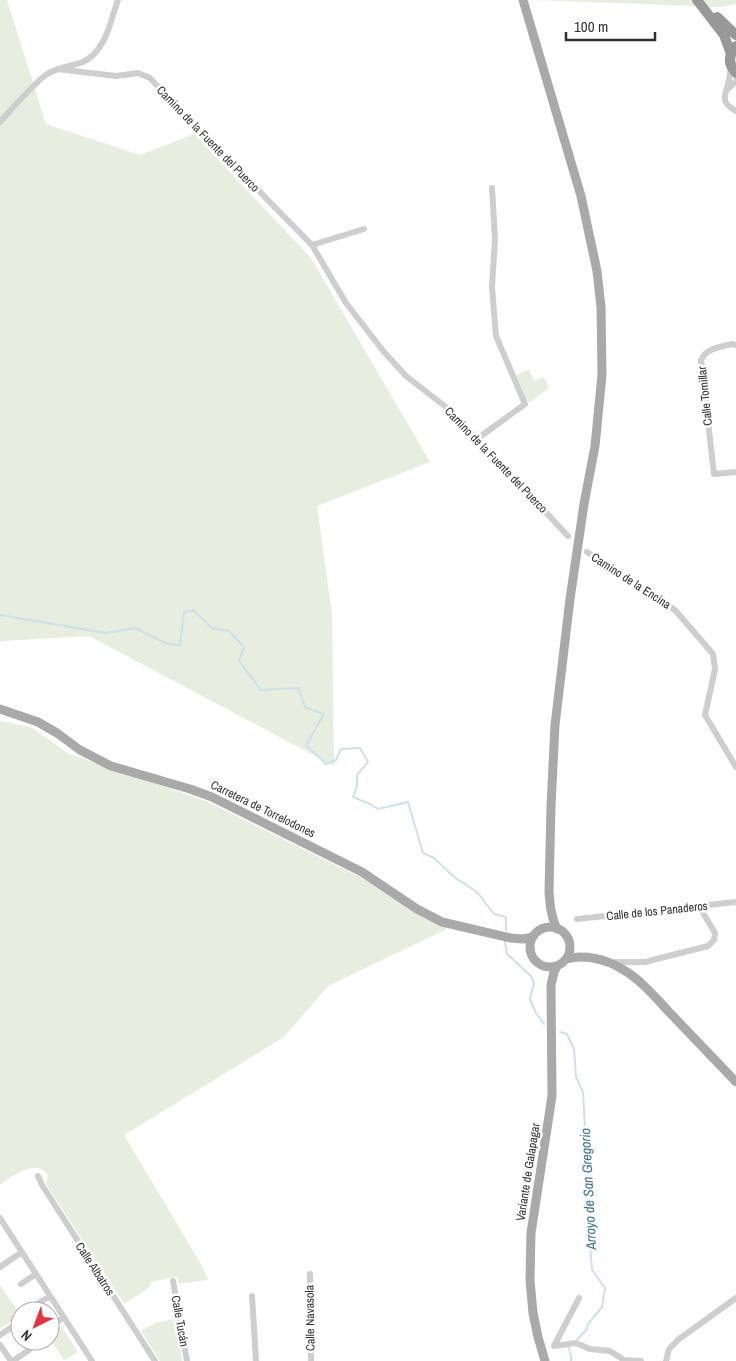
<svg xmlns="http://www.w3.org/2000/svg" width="736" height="1361" viewBox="0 0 736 1361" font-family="'Archivo Narrow',sans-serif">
	<rect width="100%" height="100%" fill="#fff"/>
	<path fill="#e7eedf" d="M0,0H7L46,124L140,155L194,134L311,258L430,462L317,506L332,614L334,766L89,636L2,641L0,642Z
		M531,0H736V4L722,7Z
		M529,369L534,381L544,377L549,388L529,403L526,398L516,375Z
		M0,721L31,727L69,754L206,801L364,879L447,929L328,986L284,1037L124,1135L202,1266L208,1280L179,1284L177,1277L150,1282V1287L124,1304L46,1184L48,1175C36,1157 13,1177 0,1184Z
		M0,1285L20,1314V1316L1,1328L0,1326Z
		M176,1319L182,1361H160L141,1331L157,1322Z
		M61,1326L78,1352L64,1360L50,1338V1332Z"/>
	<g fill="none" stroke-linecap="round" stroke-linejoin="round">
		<path stroke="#cbe1ee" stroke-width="2" d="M0,615L106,633L135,628L167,644L180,645L184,612L193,610L212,628L229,631L244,647L239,661L261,690L298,688L305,707L324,714L306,745L326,764L336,760L341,749L360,748L368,762L357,775V786L353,797L370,804L378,809L408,802L423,853L434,858L454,877L477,892L494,914L506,917V930
			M505,942L507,954L531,976L534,983L530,999L536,1013L544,1024
			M560,1032L567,1034L574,1049L576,1077L583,1092L587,1163L586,1188L592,1270L605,1288L602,1307L588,1324L587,1329L576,1341
			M569,1348L571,1356V1361"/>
		<path stroke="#cecece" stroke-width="6" d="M731,67C730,72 730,78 728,84C724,97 721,103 736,111
			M57,69L116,76L138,73L150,78L193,124L312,245L346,303L384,352L406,376L451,411L568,536
			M727,90L736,81
			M0,122C13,108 34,82 49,73C60,67 72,66 83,62C106,51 110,22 118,0
			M312,245L364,229
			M736,345L732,344C721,347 706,348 701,360L714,474L736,472
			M477,439L525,404L496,336L492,287L495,239L492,188
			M587,552L675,610L713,654L715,669L705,715L736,767
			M577,919L736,902
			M610,962H645L708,946L714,940L715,933L699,906
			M38,1176L42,1185L155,1361
			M0,1218L92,1361
			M0,1267L22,1252
			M310,1274L311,1361
			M173,1281L187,1361
			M21,1284L36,1274
			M252,1296L256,1361
			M579,1298L554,1346L576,1343L590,1349L610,1351L624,1360L641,1361
			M34,1306L50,1296
			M50,1326L64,1317
			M0,1335L12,1327
			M0,1345L11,1361
			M13,1361L29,1350
			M666,1361L669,1349L679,1339L736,1298"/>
		<path stroke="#a9a9a9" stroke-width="9" d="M523,0L581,196L597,271L601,307L602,375L595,446L584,504L570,599L555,725L551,806L549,892C550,905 551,917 557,929
			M0,709L38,722L57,733L80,750L111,766L190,789L212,797L362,872L417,909L442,922L511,938L523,939L533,937
			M530 947a20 20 0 1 1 40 0a20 20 0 1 1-40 0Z
			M566,959C584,954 606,959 622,969C640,979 655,997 670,1013C692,1036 714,1059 736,1082
			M545,1361L538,1337L533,1313L530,1280L531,1233L552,1096L551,985L554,972L557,966"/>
		<path stroke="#989898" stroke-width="10" d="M697,0L724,35L731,54
			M717,17L736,35
			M736,46C728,55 728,64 736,73"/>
	</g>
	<g text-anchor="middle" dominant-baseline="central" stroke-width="5" stroke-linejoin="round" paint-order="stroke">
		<g font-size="12" fill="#313131" stroke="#fff">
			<text transform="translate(208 139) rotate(46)">Camino de la Fuente del Puerco</text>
			<text transform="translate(705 396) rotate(-96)">Calle Tomillar</text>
			<text transform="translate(496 460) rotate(46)">Camino de la Fuente del Puerco</text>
			<text transform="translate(631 581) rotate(33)">Camino de la Encina</text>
			<text transform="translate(263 809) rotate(26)">Carretera de Torrelodones</text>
			<text transform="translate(657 911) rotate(-6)">Calle de los Panaderos</text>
			<text transform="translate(528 1172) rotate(-81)">Variante de Galapagar</text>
			<text transform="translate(95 1269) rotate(57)">Calle Albatros</text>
			<text transform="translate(310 1318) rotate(-91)">Calle Navasola</text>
			<text transform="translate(180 1321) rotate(80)">Calle Tucán</text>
		</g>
		<g font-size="14" font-style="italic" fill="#3b7497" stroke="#fff">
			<text transform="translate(588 1189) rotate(-93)">Arroyo de San Gregorio</text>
		</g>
	</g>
	<g transform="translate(35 1326) rotate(222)"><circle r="24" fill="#ffffff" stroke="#adadad"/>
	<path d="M0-4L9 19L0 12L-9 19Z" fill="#ec2f3d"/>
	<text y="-8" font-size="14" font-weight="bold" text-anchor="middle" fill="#313131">N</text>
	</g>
	<path d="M566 32v8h89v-8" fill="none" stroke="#313131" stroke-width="2.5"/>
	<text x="574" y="32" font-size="15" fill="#313131" stroke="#ffffff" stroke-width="4" paint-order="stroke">100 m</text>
</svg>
